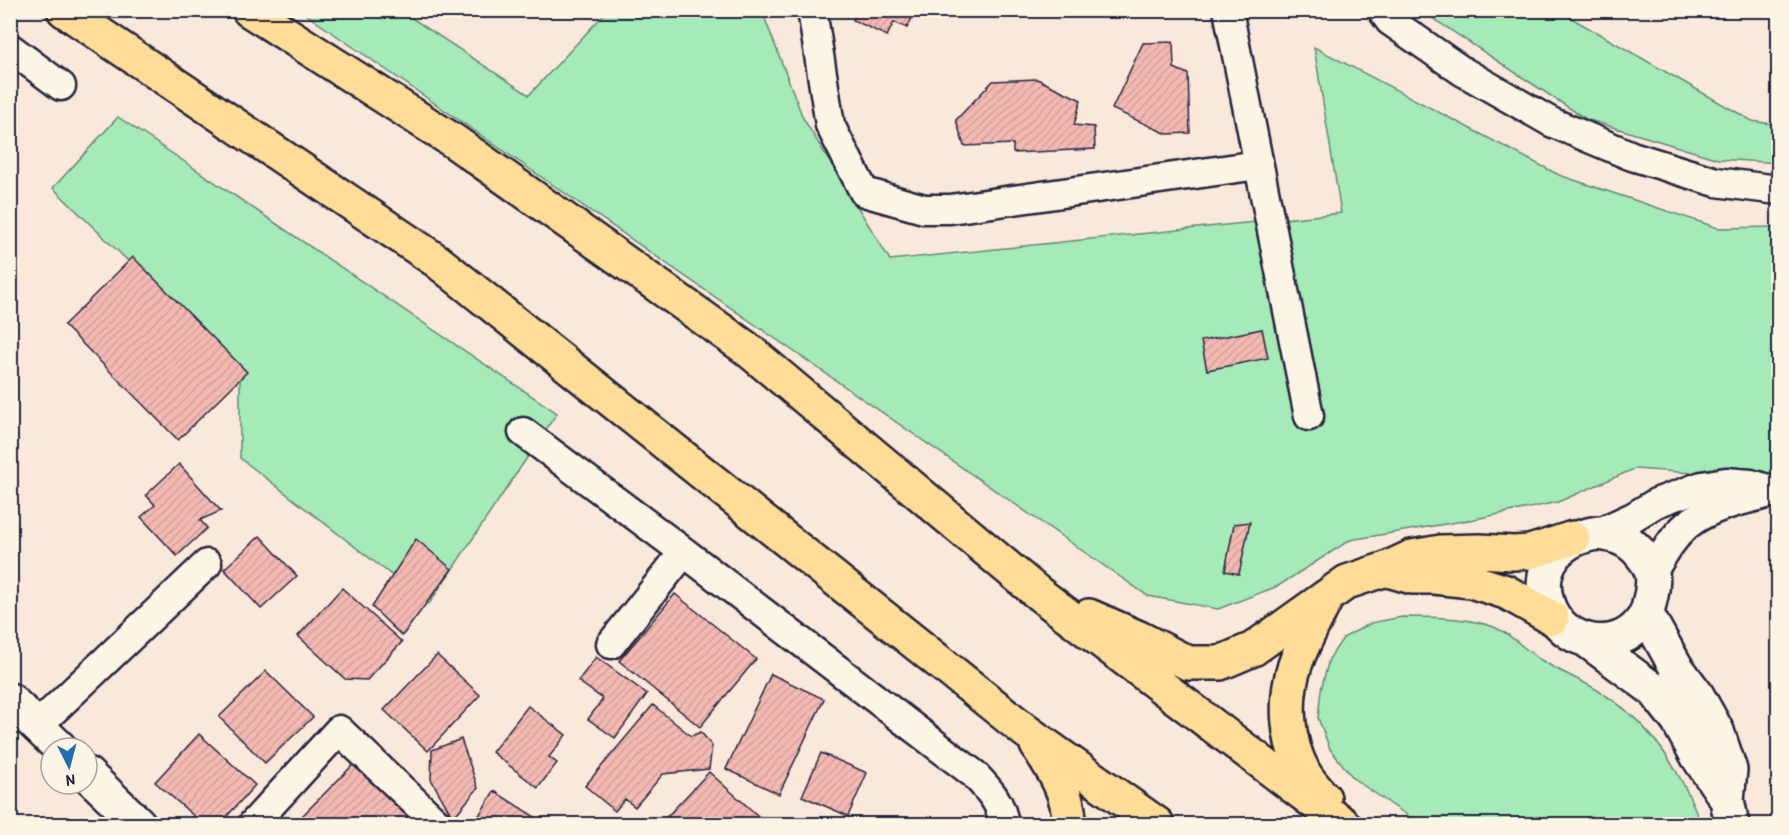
<svg xmlns="http://www.w3.org/2000/svg" width="1789" height="835" viewBox="0 0 1789 835" font-family="'Patrick Hand',sans-serif">
	<defs>
		<pattern id="building-hatch" width="6" height="6" patternUnits="userSpaceOnUse" patternTransform="scale(1.5)"><rect width="6" height="6" fill="#f4b9b3"/><path d="M-1 1l2-2M0 6l6-6M5 7l2-2" fill="none" stroke="#d19f9b"/></pattern>
	</defs>
	<rect width="100%" height="100%" fill="#fae9db"/>
	<filter id="ink" filterUnits="userSpaceOnUse"><feTurbulence type="fractalNoise" baseFrequency=".0167" numOctaves="2"/><feDisplacementMap in="SourceGraphic" scale="12" xChannelSelector="R" yChannelSelector="G"/><feConvolveMatrix kernelMatrix="1 2 1 2 8 2 1 2 1" color-interpolation-filters="sRGB"/></filter>
	<g filter="url(#ink)">
		<path fill="#a5ebb8" stroke="#64867a" stroke-width="1.5" d="M301,11H401L529,95L607,11H762L803,118L890,260L1341,213L1314,47L1559,175L1718,228L1778,227V483L1738,476L1634,469L1558,502L1475,519L1350,540L1278,586L1218,609L1148,596Z
			M1424,11H1559L1752,121L1778,125V163L1718,159L1586,119L1432,18Z
			M118,117L557,413L429,604L240,458V370L53,188Z
			M1402,617C1431,617 1460,617 1488,625C1509,631 1523,649 1541,660C1561,673 1585,681 1605,695C1652,725 1682,773 1701,824H1420L1354,779L1330,749L1318,718L1321,690L1329,659L1343,638L1371,623Z"/>
		<path fill="url(#building-hatch)" stroke="#22223b" stroke-width="1.5" d="M858,10H916L907,28L894,22L887,36L853,20Z
			M1173,42L1174,68L1188,74L1190,133L1167,134L1112,109L1143,43Z
			M1037,79L1081,100L1074,125L1094,127L1095,149L1013,153V144L964,146L956,120L993,81Z
			M133,257L247,372L178,440L64,325Z
			M1262,329L1268,358L1207,370L1201,341Z
			M179,464L221,511L200,520L207,528L177,556L141,517L155,505L146,495Z
			M1250,522L1239,574L1225,571L1234,524Z
			M260,536L297,576L261,609L224,569Z
			M416,539L452,569L402,636L372,607Z
			M342,588L402,642L367,680L345,679L298,636Z
			M675,594L756,659L700,727L619,661Z
			M437,655L480,695L428,751L384,710Z
			M596,657L647,694L615,738L588,719L603,699L578,681Z
			M266,671L313,717L265,763L219,717Z
			M771,674L824,699L779,794L726,769Z
			M653,705L691,736L701,732L712,746L709,769L663,774L635,807L625,799L615,811L585,786Z
			M528,706L566,735L549,757L557,763L538,788L492,752Z
			M199,734L255,785L220,824H203L155,782Z
			M461,739L478,788L453,818L431,779L432,750Z
			M821,753L867,773L848,816L802,796Z
			M364,754L386,776L417,824H294Z
			M709,772L767,824H660Z
			M494,791L535,817L531,824H479L475,822Z"/>
		<g fill="none" stroke-linecap="round" stroke-linejoin="round">
			<g stroke="#22223b" stroke-width="33">
				<path id="street" d="M812,10L830,125L864,192L924,209H950L1258,165
					M1228,10L1309,416
					M1382,10L1390,21L1462,71L1551,122L1632,156L1716,182L1778,190
					M10,48L61,86
					M523,432L684,552L974,774C989,790 1001,802 1004,824
					M1598,533L1633,517L1656,503L1702,486L1726,482L1751,484L1778,492
					M1653,571C1663,555 1672,538 1687,525C1710,506 1743,500 1771,493
					M611,644L684,552
					M37,726L207,564
					M253,824L339,730L438,824"/>
			</g>
			<g stroke="#22223b" stroke-width="38">
				<path id="secondary" d="M1598,533C1618,535 1632,541 1644,558C1654,571 1654,580 1651,596C1649,602 1649,609 1646,614C1624,657 1560,647 1547,602C1536,564 1561,538 1598,533Z
					M1646,613L1676,667L1697,695L1717,731L1730,770L1727,800L1732,824
					M1589,642L1654,690L1678,721L1698,757L1727,800
					M10,700L60,748
					M87,774L139,824"/>
			</g>
			<g stroke="#22223b" stroke-width="38">
				<path id="highway" d="M64,10L437,261L1027,732L1157,824
					M249,10L455,142L746,348L1038,593L1343,824
					M1388,570L1412,577H1434L1471,581L1506,592L1552,618
					M1089,616L1139,638L1188,663H1220L1253,649L1347,582L1386,569L1412,557L1441,552L1480,551L1513,553L1530,552L1573,538
					M1037,745C1053,769 1070,795 1069,824
					M1324,798C1317,790 1309,782 1304,773C1286,741 1284,699 1295,665C1303,642 1316,619 1327,597"/>
			</g>
			<use href="#street" stroke="#fcf5e5" stroke-width="28"/>
			<use href="#secondary" stroke="#fcf5e5" stroke-width="33"/>
			<use href="#highway" stroke="#ffdd96" stroke-width="33"/>
		</g>
	</g>
	<rect width="1789" height="835" fill="none" stroke="#fcf5e5" stroke-width="36"/>
	<rect x="18" y="18" width="1753" height="799" fill="none" stroke="#22223b" stroke-width="2" filter="url(#ink)"/>
	<g transform="translate(69 766) rotate(174)"><circle r="28" fill="#fcf5e5" stroke="#a5a1a1" stroke-width="1.5"/>
	<path d="M0-4.5L10 22L0 15L-10 22Z" fill="#1f6fb2"/>
	<text y="-9" font-size="16" font-weight="bold" text-anchor="middle" fill="#22223b">N</text>
	</g>
</svg>
